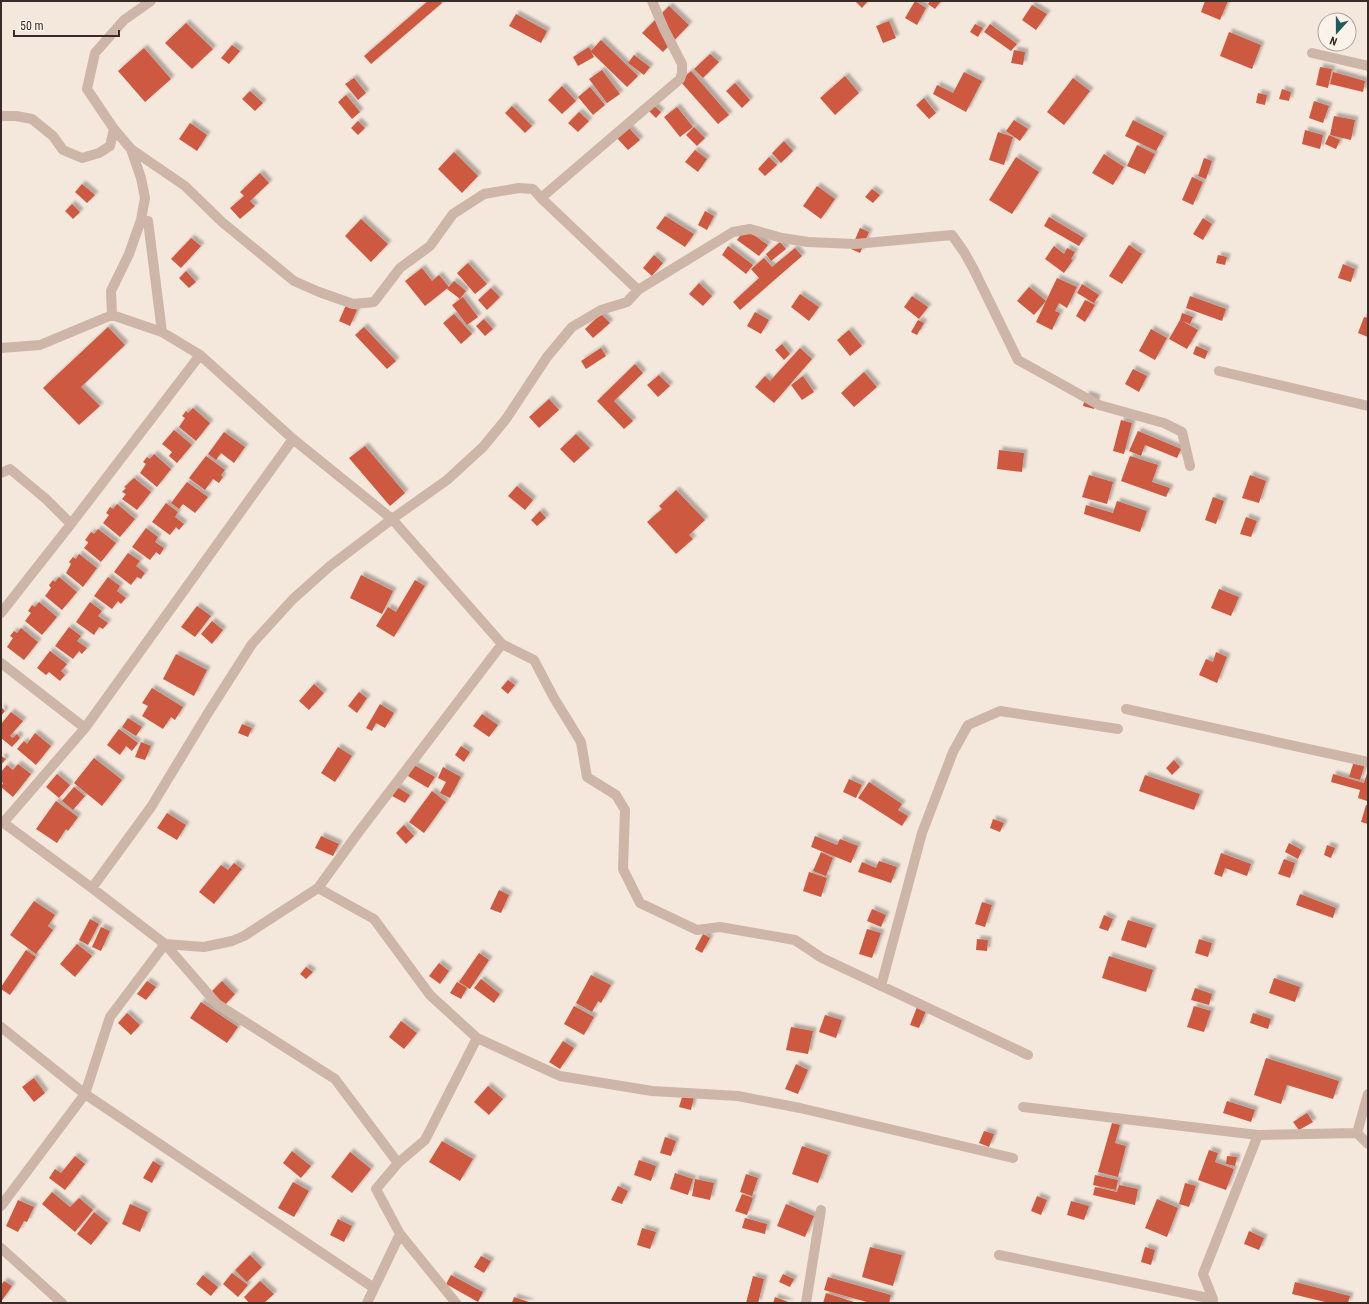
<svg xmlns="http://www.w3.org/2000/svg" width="1369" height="1304" viewBox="0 0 1369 1304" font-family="'Roboto Condensed',sans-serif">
	<defs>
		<filter id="shadow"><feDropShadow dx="3.5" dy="-3.5" stdDeviation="1" flood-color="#0004"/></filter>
	</defs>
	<rect width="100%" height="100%" fill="#f4e7dc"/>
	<path fill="#cd5a41" filter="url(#shadow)" d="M428,1H440L442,3L371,64L364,56Z
		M855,1H868L862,8Z
		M915,1L926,8L917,25L905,18Z
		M930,1H941L935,9L928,4Z
		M1205,1H1228L1220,20L1201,12Z
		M1032,5L1047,14L1036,30L1022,20Z
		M669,6L689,25L663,52L642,33Z
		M516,14L547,31L541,43L509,26Z
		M889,21L896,38L883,43L876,26Z
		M186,23L213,49L192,69L165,43Z
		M975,24L983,28L978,37L970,32Z
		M990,24L1017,44L1011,51L984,32Z
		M1229,32L1261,45L1252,69L1220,56Z
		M601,40L638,76L627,87L591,52L594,57L578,66L573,57L589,47L591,51Z
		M232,45L240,51L229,64L221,58Z
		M144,48L171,79L145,102L118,71Z
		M1014,50L1025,52L1023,65L1011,63Z
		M710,54L719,62L703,78L694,69Z
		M634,55L650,67L644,75L628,63Z
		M1320,67L1332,69L1328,88L1316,85Z
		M602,70L620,94L607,103L589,79Z
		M691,71L729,115L718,124L680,81Z
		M964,72L982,81L966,112L933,94L937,85L953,93Z
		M1333,72L1365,81L1363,92L1330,84Z
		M845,76L859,93L835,115L820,98Z
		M354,78L366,93L358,100L345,84Z
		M1073,78L1090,91L1064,125L1047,112Z
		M735,83L750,100L742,108L726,91Z
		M562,86L576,101L562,114L548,100Z
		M590,87L605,105L593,115L578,97Z
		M1282,89L1291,92L1289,101L1279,99Z
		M250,91L263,103L255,111L242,99Z
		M1258,93L1267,95L1265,105L1256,103Z
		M346,95L360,112L352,119L338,102Z
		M924,98L936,113L929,119L916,105Z
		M1314,101L1329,106L1323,123L1309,118Z
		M651,103L661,112L656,118L646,108Z
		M512,106L532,126L525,133L505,113Z
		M677,107L693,127L680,137L664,117Z
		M579,112L589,121L578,132L568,123Z
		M1334,116L1355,120L1351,140L1330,135Z
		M1014,120L1028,129L1020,141L1006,131Z
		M1133,120L1164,136L1156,151L1125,136Z
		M358,121L365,128L358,135L351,128Z
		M190,123L207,135L197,151L179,139Z
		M694,127L705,138L697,146L686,135Z
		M629,128L640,140L628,150L617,138Z
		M1305,130L1323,135L1320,149L1302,144Z
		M998,132L1013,137L1004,165L989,160Z
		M1329,135L1340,140L1336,149L1325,144Z
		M784,141L793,151L781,163L772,153Z
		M1137,145L1155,154L1145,174L1127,166Z
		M695,150L707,159L698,172L685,162Z
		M454,152L478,176L462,193L438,169Z
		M1104,154L1124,167L1113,185L1092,173Z
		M769,157L777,165L765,176L758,169Z
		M1016,157L1039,172L1012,214L989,200Z
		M1204,158L1212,161L1206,179L1198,176Z
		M260,173L269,183L250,201L255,206L240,219L230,208L244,196L240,192Z
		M1192,177L1203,182L1193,205L1182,200Z
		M82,184L95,195L87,203L75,192Z
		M817,186L835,199L821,219L803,206Z
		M872,189L880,195L873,203L865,197Z
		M72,204L80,212L73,219L65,211Z
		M705,211L714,216L707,230L698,225Z
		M665,216L694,234L685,247L656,228Z
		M1049,217L1084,238L1079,246L1044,226Z
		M1203,218L1212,224L1203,240L1193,234Z
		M361,219L388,244L371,262L345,236Z
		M860,228L869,232L860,253L851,249Z
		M745,229L768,245L759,256L737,240Z
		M191,238L201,246L181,268L171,259Z
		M780,242L786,249L771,261L766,254Z
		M1129,245L1142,254L1122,284L1109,276Z
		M728,246L753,265L746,274L722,255Z
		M1054,246L1064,254L1067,248L1075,252L1071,259L1073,260L1064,273L1045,259Z
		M795,248L802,256L740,310L733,302L759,278L751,269L764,258L772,267Z
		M654,255L663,263L652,276L643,268Z
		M1218,255L1227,257L1225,265L1216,263Z
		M468,263L487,284L475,294L457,273Z
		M1343,264L1355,269L1351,282L1338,278Z
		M422,268L432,281L439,275L449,287L425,306L405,281Z
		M186,271L196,282L189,288L179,278Z
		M1057,278L1077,287L1067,308L1059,303L1055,311L1060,313L1052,330L1036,322Z
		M454,281L466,291L460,299L447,289Z
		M699,283L712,296L703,306L689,294Z
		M1082,284L1099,295L1094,303L1077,293Z
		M1029,287L1046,301L1034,315L1017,301Z
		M491,288L500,297L487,310L478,300Z
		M800,294L819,307L809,321L791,307Z
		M912,296L928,307L919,319L904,307Z
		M1190,296L1226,309L1222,321L1186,308Z
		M463,297L478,317L467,325L452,305Z
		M1085,300L1095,305L1085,322L1076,316Z
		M346,305L357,310L350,326L339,321Z
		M755,312L769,320L761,334L747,326Z
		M1182,313L1193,317L1190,324L1182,321L1198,330L1187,349L1169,339L1180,320Z
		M454,314L472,334L461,344L443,323Z
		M601,314L610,323L593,338L585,329Z
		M1364,317L1368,318V337L1358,333Z
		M484,319L493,329L485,336L476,326Z
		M918,320L924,323L917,335L911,332Z
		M108,327L125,345L81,387L100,406L79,425L43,388Z
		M364,327L396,361L387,369L355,335Z
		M1151,329L1167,338L1155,360L1139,351Z
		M849,330L862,346L850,356L837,340Z
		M782,344L790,354L784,360L775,350Z
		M1196,346L1208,351L1205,359L1193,354Z
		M601,348L606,356L586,369L581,361Z
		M800,348L812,359L774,403L755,387L765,376L770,381Z
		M635,364L643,373L614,401L633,421L624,429L597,401Z
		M1133,369L1147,376L1139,392L1125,384Z
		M864,372L877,387L854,407L841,393Z
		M659,375L670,386L658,397L647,385Z
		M803,376L814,392L802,400L791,385Z
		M1086,394L1097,398L1094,409L1083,406Z
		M549,399L559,410L539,428L529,417Z
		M193,408L210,423L196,441L179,427L185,418L182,416L186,411L188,413Z
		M1121,420L1132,423L1124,454L1113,451Z
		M174,430L192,445L177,463L169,456L172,452L162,444Z
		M1138,431L1181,449L1177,458L1145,445L1141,456L1129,451Z
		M224,432L245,447L234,463L221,453L216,460L208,454Z
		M576,434L590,448L574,463L560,449Z
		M365,446L405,493L390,506L349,458Z
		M999,450L1024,453L1022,472L997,469Z
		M154,454L171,469L157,487L140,473L146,464L143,462L147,457L150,459Z
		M206,456L225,470L221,475L223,477L219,483L213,479L205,490L189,478Z
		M1130,456L1158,465L1152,482L1170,488L1166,497L1121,481Z
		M1089,475L1113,482L1107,504L1082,497Z
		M1250,475L1266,481L1259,503L1242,498Z
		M134,478L151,492L137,510L122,499L126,494L122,492L126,488L124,487Z
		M187,482L208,497L195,513L183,504L179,509L171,503Z
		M517,486L533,500L525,510L508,496Z
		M676,490L705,520L689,535L693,539L676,554L647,522L662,509L659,506Z
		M1213,497L1224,501L1216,524L1205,520Z
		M1117,501L1147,511L1140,532L1084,514L1086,505L1113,513Z
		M166,503L178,512L175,517L184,524L179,530L176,527L170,535L152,522Z
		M117,504L135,519L120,537L103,523L109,515L106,513L110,507L113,509Z
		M540,511L546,518L537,526L531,520Z
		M1246,517L1257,521L1251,537L1240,534Z
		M146,528L158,537L155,542L164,548L160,555L156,552L150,560L132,547Z
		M98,529L116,543L101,562L84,548L88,543V542L85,540L91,532L94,534Z
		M128,553L140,561L136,566L145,573L141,579L137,577L131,585L114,572Z
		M79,554L97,568L83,587L66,573L71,564L69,562L73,557L76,559Z
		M361,575L393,591L382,614L350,598Z
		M59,577L77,592L62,610L45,596L51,588L49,585L53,580L55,582Z
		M108,577L120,586L117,591L126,598L121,604L118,601L112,609L94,596Z
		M415,580L425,586L394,637L376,626L388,607L396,612Z
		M1219,589L1239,597L1231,616L1211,608Z
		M39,602L57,617L42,635L25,621L31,613L28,611L32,605L35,607Z
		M90,602L102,611L98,616L108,623L103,629L99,627L94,635L76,622Z
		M197,606L211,616L195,637L181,627Z
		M212,621L223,630L212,644L201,634Z
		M69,627L81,636L77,641L87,648L82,654L79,651L73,659L55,646Z
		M21,628L38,642L24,660L7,647L13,638L10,636L14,631L17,633Z
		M50,651L67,664L61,671L65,675L60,681L49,672L46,675L37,668Z
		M1216,652L1227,657L1217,683L1199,675L1206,659L1213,662Z
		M176,654L207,670L194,696L163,679Z
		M508,680L515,685L508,694L501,688Z
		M314,684L324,693L309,710L299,701Z
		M152,688L183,707L175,720L171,717L163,729L142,716L148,706L142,703Z
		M359,692L367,698L357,713L348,706Z
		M380,704L394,713L385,728L376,723L372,731L366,728Z
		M1,707L5,711L1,716Z
		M11,712L23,721L10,736L13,738L17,734L20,738L12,747L1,738V724Z
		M482,714L498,725L489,737L473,726Z
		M128,718L142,727L136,736L122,727Z
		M242,724L252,728L248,737L238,733Z
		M119,729L138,743L132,751L126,746L120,755L107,745Z
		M35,733L51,746L36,765L17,749L24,741L27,744Z
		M141,742L151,746L145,760L135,757Z
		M461,746L470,752L464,762L455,755Z
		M338,747L352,756L335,782L321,773Z
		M1,756L6,759L1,765Z
		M94,758L122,780L102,806L74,783Z
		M1174,760L1180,767L1172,775L1166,768Z
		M1354,761L1365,764L1360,780L1349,777Z
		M18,764L31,774L13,797L1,787L3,783L1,781V772L7,765L13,770Z
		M414,765L435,777L428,788L408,776Z
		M443,767L461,777L450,798L440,793L446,782L438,778Z
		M1368,770L1367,801L1358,798L1360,790L1331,782L1333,774L1364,783Z
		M57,774L70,785L59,798L46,787Z
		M1145,775L1200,794L1194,810L1139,791Z
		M849,779L862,785L856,798L843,792Z
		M869,782L902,804L898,810L908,816L902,826L858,798Z
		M74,787L85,796L73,810L62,801Z
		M397,787L410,795L405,803L392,796Z
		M432,791L446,802L424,833L409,822Z
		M56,801L78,817L68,831L66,829L57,843L36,829Z
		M1366,805H1368V824L1361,822Z
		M167,813L186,825L177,840L157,828Z
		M993,819L1004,823L1000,832L990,828Z
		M404,825L414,836L406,844L396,833Z
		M321,836L339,844L333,856L315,848Z
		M815,836L837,845L840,839L858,846L851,863L811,847Z
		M1289,843L1302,850L1298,859L1285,852Z
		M1327,845L1335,848L1331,858L1324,855Z
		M821,852L833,858L826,876L813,871Z
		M1221,853L1251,864L1247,876L1225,868L1222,877L1214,874Z
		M1284,859L1295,863L1290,878L1278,874Z
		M879,861L897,867L891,883L858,872L862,862L876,868Z
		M234,863L242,869L214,904L199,892L221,865L228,870Z
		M809,872L827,878L821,897L803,891Z
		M499,890L509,895L501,913L490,909Z
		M1300,894L1336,908L1333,918L1296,905Z
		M34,901L55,915L48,926L53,930L36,954L10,935Z
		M982,902L992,905L985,927L975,924Z
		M872,909L886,915L881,927L867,921Z
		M1104,915L1113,919L1108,931L1099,928Z
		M90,919L99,924L88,945L79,940Z
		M1128,920L1153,928L1146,948L1121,940Z
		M101,927L110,931L101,951L92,947Z
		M867,929L881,933L872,958L859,954Z
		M703,934L710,938L702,953L695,949Z
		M977,939L988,940L987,951L976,950Z
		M1199,939L1212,943L1208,957L1195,953Z
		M77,944L92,956L75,977L60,964Z
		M26,950L36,957L10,995L1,989V987Z
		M479,953L489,960L470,989L459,982Z
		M1109,956L1153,970L1146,992L1102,978Z
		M439,963L449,971L440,984L429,976Z
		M306,967L313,972L306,979L300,974Z
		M591,975L611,985L601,1003L598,1001L592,1012L576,1003Z
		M1274,978L1300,987L1295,1002L1269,993Z
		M481,979L500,994L494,1003L474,988Z
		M147,981L156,987L146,1000L137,994Z
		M222,981L235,994L225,1005L211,992Z
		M457,982L467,988L461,999L450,993Z
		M1195,988L1212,994L1209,1005L1191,1000Z
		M201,1002L238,1027L227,1043L190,1018Z
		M574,1006L594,1017L584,1035L564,1024Z
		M1194,1006L1211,1011L1204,1032L1187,1027Z
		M917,1007L926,1011L919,1028L910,1025Z
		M127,1013L140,1025L131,1035L118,1023Z
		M1253,1013L1271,1019L1268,1029L1250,1023Z
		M825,1015L842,1020L836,1038L819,1032Z
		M401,1021L417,1033L404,1049L389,1037Z
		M791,1027L813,1031L808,1054L786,1050Z
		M563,1041L574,1048L560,1069L549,1062Z
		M1266,1058L1339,1081L1333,1099L1287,1085L1281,1104L1254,1095Z
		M796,1064L808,1070L798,1094L785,1089Z
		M34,1078L45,1093L34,1102L22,1087Z
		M488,1086L503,1099L489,1115L474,1102Z
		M683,1094L694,1097L691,1110L679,1107Z
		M1227,1101L1255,1110L1251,1122L1223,1113Z
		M1307,1113L1313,1122L1299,1130L1293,1122Z
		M1112,1123L1120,1125L1115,1143L1126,1146L1118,1177L1098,1172Z
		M984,1131L994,1134L989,1147L979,1143Z
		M665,1137L676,1141L671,1156L660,1153Z
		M442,1141L473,1159L460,1181L429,1162Z
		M802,1146L828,1155L818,1183L792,1174Z
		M1209,1150L1218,1153L1215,1162L1234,1169L1226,1190L1198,1180Z
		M292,1151L311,1166L301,1178L283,1163Z
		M350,1152L371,1169L352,1193L331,1177Z
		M75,1156L85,1164L65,1190L49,1178L55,1169L61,1173Z
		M1227,1156L1237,1157L1235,1166L1226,1164Z
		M639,1160L656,1166L651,1181L634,1175Z
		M153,1161L161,1166L152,1183L143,1178Z
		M675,1173L693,1179L688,1195L670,1189Z
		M746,1174L758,1178L752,1196L740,1192Z
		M1095,1175L1118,1180L1116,1190L1093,1185Z
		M695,1179L714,1183L710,1200L692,1196Z
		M293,1182L309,1191L294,1217L278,1208Z
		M1185,1183L1196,1186L1189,1207L1179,1204Z
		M1119,1185L1138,1189L1135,1205L1093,1195L1095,1187L1117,1192Z
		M618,1186L628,1191L622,1204L611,1200Z
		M52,1192L70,1207L79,1198L93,1210L75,1232L42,1204Z
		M742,1194L753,1198L747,1215L735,1211Z
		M1037,1196L1047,1200L1041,1215L1031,1211Z
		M1157,1199L1178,1208L1167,1237L1145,1228Z
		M18,1200L34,1207L27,1222L24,1221L18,1232L6,1226Z
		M1071,1201L1089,1206L1084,1220L1067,1215Z
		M130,1204L148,1212L140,1232L122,1224Z
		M786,1204L814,1216L805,1237L777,1226Z
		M94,1212L108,1223L91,1245L77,1234Z
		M745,1218L767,1224L765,1234L742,1228Z
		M338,1219L352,1226L344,1242L330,1235Z
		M642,1228L656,1232L650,1249L637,1245Z
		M1249,1231L1264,1238L1259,1250L1244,1244Z
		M870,1247L902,1255L893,1286L862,1277Z
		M1145,1247L1155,1250L1151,1265L1141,1262Z
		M250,1255L262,1267L247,1282L235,1270Z
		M481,1256L491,1261L484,1273L474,1267Z
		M232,1273L248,1285L238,1297L223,1284Z
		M783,1274L794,1279L790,1287L779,1282Z
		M203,1275L218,1287L211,1296L196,1284Z
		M451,1275L483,1292L478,1302L446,1284Z
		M753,1276L764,1279L758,1303H746Z
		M828,1277L891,1295L889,1303H870L824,1290Z
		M4,1281L12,1286L1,1302V1285Z
		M260,1281L274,1294L264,1303H249L244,1297Z
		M1295,1282L1350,1296L1348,1303H1325V1302L1292,1294Z
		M826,1293L857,1303H823Z
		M514,1297L532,1303H512Z
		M775,1297L791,1303H773Z"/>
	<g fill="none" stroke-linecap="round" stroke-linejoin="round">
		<path stroke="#cdb6a7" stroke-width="10" d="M151,1L124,20L95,53L87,89L114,129L131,149L185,186L222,222L294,281L319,292L353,304L374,302L400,268L430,246L453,214L484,194L519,188L533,189L541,198L680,79L682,73V64L664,29L652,1
			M1312,53L1368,66
			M1,116H16L32,119L53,136L63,150L82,158L99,153L110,146L114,129
			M541,198L638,290
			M141,220L148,221L162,332
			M112,315L162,332L200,355L293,439L392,519L502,644L534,660L554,698L581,742L587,777L616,795L625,810L623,869L640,903L697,930L720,927L795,940L822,958L1028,1055
			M1,348L40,345L112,315L111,291L129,254L141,220L145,198L141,178L131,149
			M1219,371L1368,406
			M1,473L10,469L46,499L71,524
			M1,613L71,524L200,355
			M1,663L85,728
			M1126,709L1368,762
			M1,821L92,888L165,944L217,1004L335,1079L398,1163L376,1189L400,1234L456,1303
			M3,823L85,728L293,439
			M92,888L151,807L208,713L252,644L293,599L330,566L392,519L447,480L483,447L506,419L547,357L572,327L601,310L627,302L638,290L733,232L750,229L782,238L808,242L855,244L952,235L964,252L973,268L1018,360L1099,405L1164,423L1182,432L1190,466
			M318,888L374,919L430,995L477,1038L560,1076L652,1091L738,1096L800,1108L1013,1158
			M165,944L204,947L232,941L244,936L318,888L358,833L502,644
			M881,986L922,833L953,752L968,725L1000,711L1118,729
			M1,1027L85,1094L374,1288
			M1023,1107L1258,1135L1357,1133L1368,1144
			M1357,1133L1368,1094
			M398,1163L425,1140L477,1038
			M1,1206L85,1094L110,1017L165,944
			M1,1248L62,1303
			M999,1255L1213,1299
			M367,1303L400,1234
			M806,1303L821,1210
			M1212,1303L1213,1299L1203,1274L1258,1135"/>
	</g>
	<rect width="1369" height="1304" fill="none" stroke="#392c28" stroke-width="4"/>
	<g transform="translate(1337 32) rotate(201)"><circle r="19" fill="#fbf2e9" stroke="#ada39c"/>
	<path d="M0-3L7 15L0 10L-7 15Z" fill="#1b5d5d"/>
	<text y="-6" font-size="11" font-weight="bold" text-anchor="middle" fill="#392c28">N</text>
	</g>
	<path d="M14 30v6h105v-6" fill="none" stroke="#392c28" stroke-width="2"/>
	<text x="20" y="30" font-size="12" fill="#392c28" stroke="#fbf2e9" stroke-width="3" paint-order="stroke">50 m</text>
</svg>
